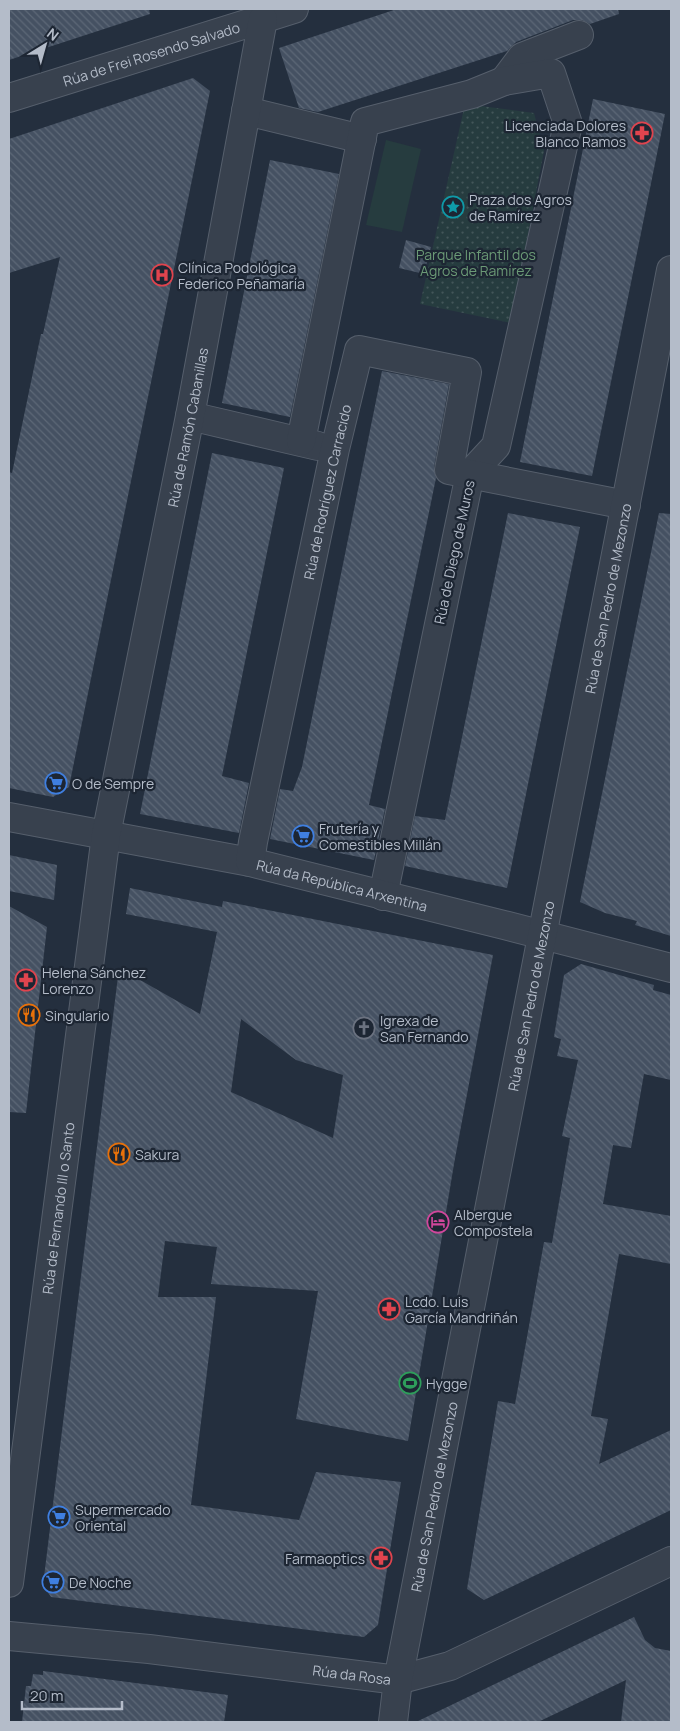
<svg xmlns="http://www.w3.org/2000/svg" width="680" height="1731" viewBox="0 0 680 1731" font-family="Manrope,sans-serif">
	<defs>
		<pattern id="grass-dots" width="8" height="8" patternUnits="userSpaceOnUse" patternTransform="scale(1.25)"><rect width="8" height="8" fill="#263c3f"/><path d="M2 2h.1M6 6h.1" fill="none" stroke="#435659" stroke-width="1.8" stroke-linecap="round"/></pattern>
		<pattern id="building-back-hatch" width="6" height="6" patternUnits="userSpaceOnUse" patternTransform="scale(1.25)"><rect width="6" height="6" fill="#455162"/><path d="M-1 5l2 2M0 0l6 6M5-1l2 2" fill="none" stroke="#5d6877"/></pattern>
	</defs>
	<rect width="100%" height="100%" fill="#242f3e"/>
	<path fill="url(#grass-dots)" d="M465,104L534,113L544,151L511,323L420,304Z"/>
	<path fill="#263c3f" d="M386,140L421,149L402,232L366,225Z"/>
	<path fill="url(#building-back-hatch)" fill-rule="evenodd" d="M9,9H149L150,14L9,60Z
		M397,9H618L619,14L590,24L582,20H573L516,42L507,51L318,112L299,108L279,48Z
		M193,78L210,91L69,787L53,797L9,788V472L12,473L41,334H43L60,257L9,273V139Z
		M593,99L665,114L592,476L520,462Z
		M270,160L339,174L290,417L222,403Z
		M406,240L431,247L424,274L399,268Z
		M382,371L449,384L434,467L436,478L369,805L385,809L374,860L270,839L280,789L293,791L302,767Z
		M212,453L284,468L222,776L249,783L239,833L140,814Z
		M508,513L580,527L507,888L405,866L415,816L445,820Z
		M659,513L671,514V936L635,925L637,921L605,913L580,902Z
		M9,855L57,865L54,900L9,891Z
		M130,888L222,907L223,901L493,955L454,1164L408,1441L296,1419L318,1291L211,1284L217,1247L165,1241L158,1297H216L191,1505L299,1520L316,1472L401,1482L378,1625L364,1637L51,1597L43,1585L119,968L200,1014L217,932L126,914ZM241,1019L296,1060L343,1075L333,1138L231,1092Z
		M9,906L47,927L26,1113L9,1112Z
		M581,964L654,985L653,990L671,995V1080L644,1074L631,1148L613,1145L603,1204L671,1216V1264L619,1254L591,1416L608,1419L599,1464L671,1430V1510L484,1600L467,1589L498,1401L515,1404L544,1242L552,1243L570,1138L562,1136L578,1060L557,1056L561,1039L554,1037L564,975Z
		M634,1617L645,1640L655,1648L671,1651V1722H621L626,1680L538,1722H416Z
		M43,1671L228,1695L224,1722H22L26,1686H31L33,1674L43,1675Z"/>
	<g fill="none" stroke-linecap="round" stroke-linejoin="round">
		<g stroke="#565f6c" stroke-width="30">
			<g id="minor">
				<path d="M504,81L522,57L579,35"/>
				<path id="s1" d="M9,98L294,9"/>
				<path d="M246,111L362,139"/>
				<path d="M190,416L318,446"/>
				<path d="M301,441L365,122L472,94L504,81L551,73L568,124L496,446L470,474L383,896"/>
				<path id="s2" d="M9,817L250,862L504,925L671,968"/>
				<path id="s3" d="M250,862L253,842L335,449L359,350L467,372L449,470L626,505"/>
				<path id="s4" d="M9,1583L106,835L190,416L263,19"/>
				<path id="s5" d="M9,1636L149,1649L398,1680L450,1666L671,1561"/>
				<path id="s6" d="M393,1722L398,1680L671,270"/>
			</g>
		</g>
		<use href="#minor" stroke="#38414e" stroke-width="28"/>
	</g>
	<defs>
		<g id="pharmacy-ring" transform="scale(1.125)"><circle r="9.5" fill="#1d2633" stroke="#e0444e" stroke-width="1.5"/><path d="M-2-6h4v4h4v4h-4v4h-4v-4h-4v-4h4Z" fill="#e0444e"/></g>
		<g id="sight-ring" transform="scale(1.125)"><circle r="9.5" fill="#1d2633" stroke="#0f9aa8" stroke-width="1.5"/><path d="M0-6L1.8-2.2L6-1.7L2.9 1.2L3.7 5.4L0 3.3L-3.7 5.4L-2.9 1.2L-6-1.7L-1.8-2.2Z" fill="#0f9aa8"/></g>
		<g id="hospital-ring" transform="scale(1.125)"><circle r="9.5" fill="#1d2633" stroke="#e0444e" stroke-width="1.5"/><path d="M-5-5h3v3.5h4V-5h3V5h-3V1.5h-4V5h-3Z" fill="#e0444e"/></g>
		<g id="supermarket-ring" transform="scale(1.125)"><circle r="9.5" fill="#1d2633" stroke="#3f7fe0" stroke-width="1.5"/><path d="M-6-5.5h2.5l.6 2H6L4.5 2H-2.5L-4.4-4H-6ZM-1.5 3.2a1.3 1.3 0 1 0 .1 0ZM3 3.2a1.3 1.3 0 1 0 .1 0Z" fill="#3f7fe0"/></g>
		<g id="restaurant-ring" transform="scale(1.125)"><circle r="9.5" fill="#1d2633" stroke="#e8710a" stroke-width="1.5"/><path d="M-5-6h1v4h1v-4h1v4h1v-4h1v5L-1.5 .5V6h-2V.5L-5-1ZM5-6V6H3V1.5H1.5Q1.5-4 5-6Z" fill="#e8710a"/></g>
		<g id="church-ring" transform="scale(1.125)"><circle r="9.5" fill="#1d2633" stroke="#6b7280" stroke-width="1.5"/><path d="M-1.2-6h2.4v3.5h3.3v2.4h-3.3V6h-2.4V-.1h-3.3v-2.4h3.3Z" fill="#6b7280"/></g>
		<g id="hotel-ring" transform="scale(1.125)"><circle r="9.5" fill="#1d2633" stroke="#d1479c" stroke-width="1.5"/><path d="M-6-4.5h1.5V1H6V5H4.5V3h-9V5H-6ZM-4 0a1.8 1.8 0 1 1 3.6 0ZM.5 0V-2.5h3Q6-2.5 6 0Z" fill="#d1479c"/></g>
		<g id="stadium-ring" transform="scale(1.125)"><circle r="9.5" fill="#1d2633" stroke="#2e9e5b" stroke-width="1.5"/><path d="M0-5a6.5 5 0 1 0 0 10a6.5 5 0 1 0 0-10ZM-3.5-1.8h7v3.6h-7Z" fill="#2e9e5b"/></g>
	</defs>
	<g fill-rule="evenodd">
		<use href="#pharmacy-ring" x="642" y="133"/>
		<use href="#sight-ring" x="453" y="207"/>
		<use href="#hospital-ring" x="162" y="275"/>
		<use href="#supermarket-ring" x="56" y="783"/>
		<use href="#supermarket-ring" x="303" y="836"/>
		<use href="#pharmacy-ring" x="26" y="980"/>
		<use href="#restaurant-ring" x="29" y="1015"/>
		<use href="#church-ring" x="364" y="1028"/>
		<use href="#restaurant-ring" x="119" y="1154"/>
		<use href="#hotel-ring" x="438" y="1222"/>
		<use href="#pharmacy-ring" x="389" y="1309"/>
		<use href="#stadium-ring" x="410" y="1383"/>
		<use href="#supermarket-ring" x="59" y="1517"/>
		<use href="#pharmacy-ring" x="381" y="1558"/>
		<use href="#supermarket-ring" x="53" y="1582"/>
	</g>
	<g text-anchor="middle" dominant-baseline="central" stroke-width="4.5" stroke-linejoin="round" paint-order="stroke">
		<g font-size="14" fill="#b4bcc9" stroke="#1d2633">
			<text stroke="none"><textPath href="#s1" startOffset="149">Rúa de Frei Rosendo Salvado</textPath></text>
			<text stroke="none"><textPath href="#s4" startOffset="1170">Rúa de Ramón Cabanillas</textPath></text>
			<text stroke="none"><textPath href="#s3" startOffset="378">Rúa de Rodríguez Carracido</textPath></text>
			<text transform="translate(454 552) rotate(-78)">Rúa de Diego de Muros</text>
			<text stroke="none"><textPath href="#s6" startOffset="1144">Rúa de San Pedro de Mezonzo</textPath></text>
			<text stroke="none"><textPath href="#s2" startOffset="340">Rúa da República Arxentina</textPath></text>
			<text stroke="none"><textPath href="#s6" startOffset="739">Rúa de San Pedro de Mezonzo</textPath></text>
			<text stroke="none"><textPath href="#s4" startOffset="378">Rúa de Fernando III o Santo</textPath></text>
			<text stroke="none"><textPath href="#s6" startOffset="229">Rúa de San Pedro de Mezonzo</textPath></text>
			<text stroke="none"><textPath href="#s5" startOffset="345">Rúa da Rosa</textPath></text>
		</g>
		<g font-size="14" fill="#b4bcc9" stroke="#1d2633" text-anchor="start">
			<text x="626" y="125" text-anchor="end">Licenciada Dolores<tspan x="626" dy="16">Blanco Ramos</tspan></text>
			<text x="469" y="199">Praza dos Agros<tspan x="469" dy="16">de Ramírez</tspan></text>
			<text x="178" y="267">Clínica Podológica<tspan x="178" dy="16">Federico Peñamaría</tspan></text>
			<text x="72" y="783">O de Sempre</text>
			<text x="319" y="828">Frutería y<tspan x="319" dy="16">Comestibles Millán</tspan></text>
			<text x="42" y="972">Helena Sánchez<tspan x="42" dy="16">Lorenzo</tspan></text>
			<text x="45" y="1015">Singulario</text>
			<text x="380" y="1020">Igrexa de<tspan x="380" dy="16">San Fernando</tspan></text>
			<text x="135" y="1154">Sakura</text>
			<text x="454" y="1214">Albergue<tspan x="454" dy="16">Compostela</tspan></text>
			<text x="405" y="1301">Lcdo. Luis<tspan x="405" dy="16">García Mandriñán</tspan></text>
			<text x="426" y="1383">Hygge</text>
			<text x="75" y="1509">Supermercado<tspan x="75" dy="16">Oriental</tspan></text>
			<text x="365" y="1558" text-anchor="end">Farmaoptics</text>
			<text x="69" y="1582">De Noche</text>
		</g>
		<g font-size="14" fill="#6b9a76" stroke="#1d2633">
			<text x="476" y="254">Parque Infantil dos<tspan x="476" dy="16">Agros de Ramírez</tspan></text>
		</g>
	</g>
	<rect width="680" height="1731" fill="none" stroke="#b4bcc9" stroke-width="20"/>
	<g transform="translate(45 45) rotate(37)" stroke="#1d2633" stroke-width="4" paint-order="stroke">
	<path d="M0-4L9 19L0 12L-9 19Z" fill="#b4bcc9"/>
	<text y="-8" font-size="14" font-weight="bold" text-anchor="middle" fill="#b4bcc9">N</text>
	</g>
	<path d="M22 1701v8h100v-8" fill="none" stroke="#b4bcc9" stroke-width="2.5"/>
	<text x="30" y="1701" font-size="15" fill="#b4bcc9" stroke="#1d2633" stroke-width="4" paint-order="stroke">20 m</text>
</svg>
